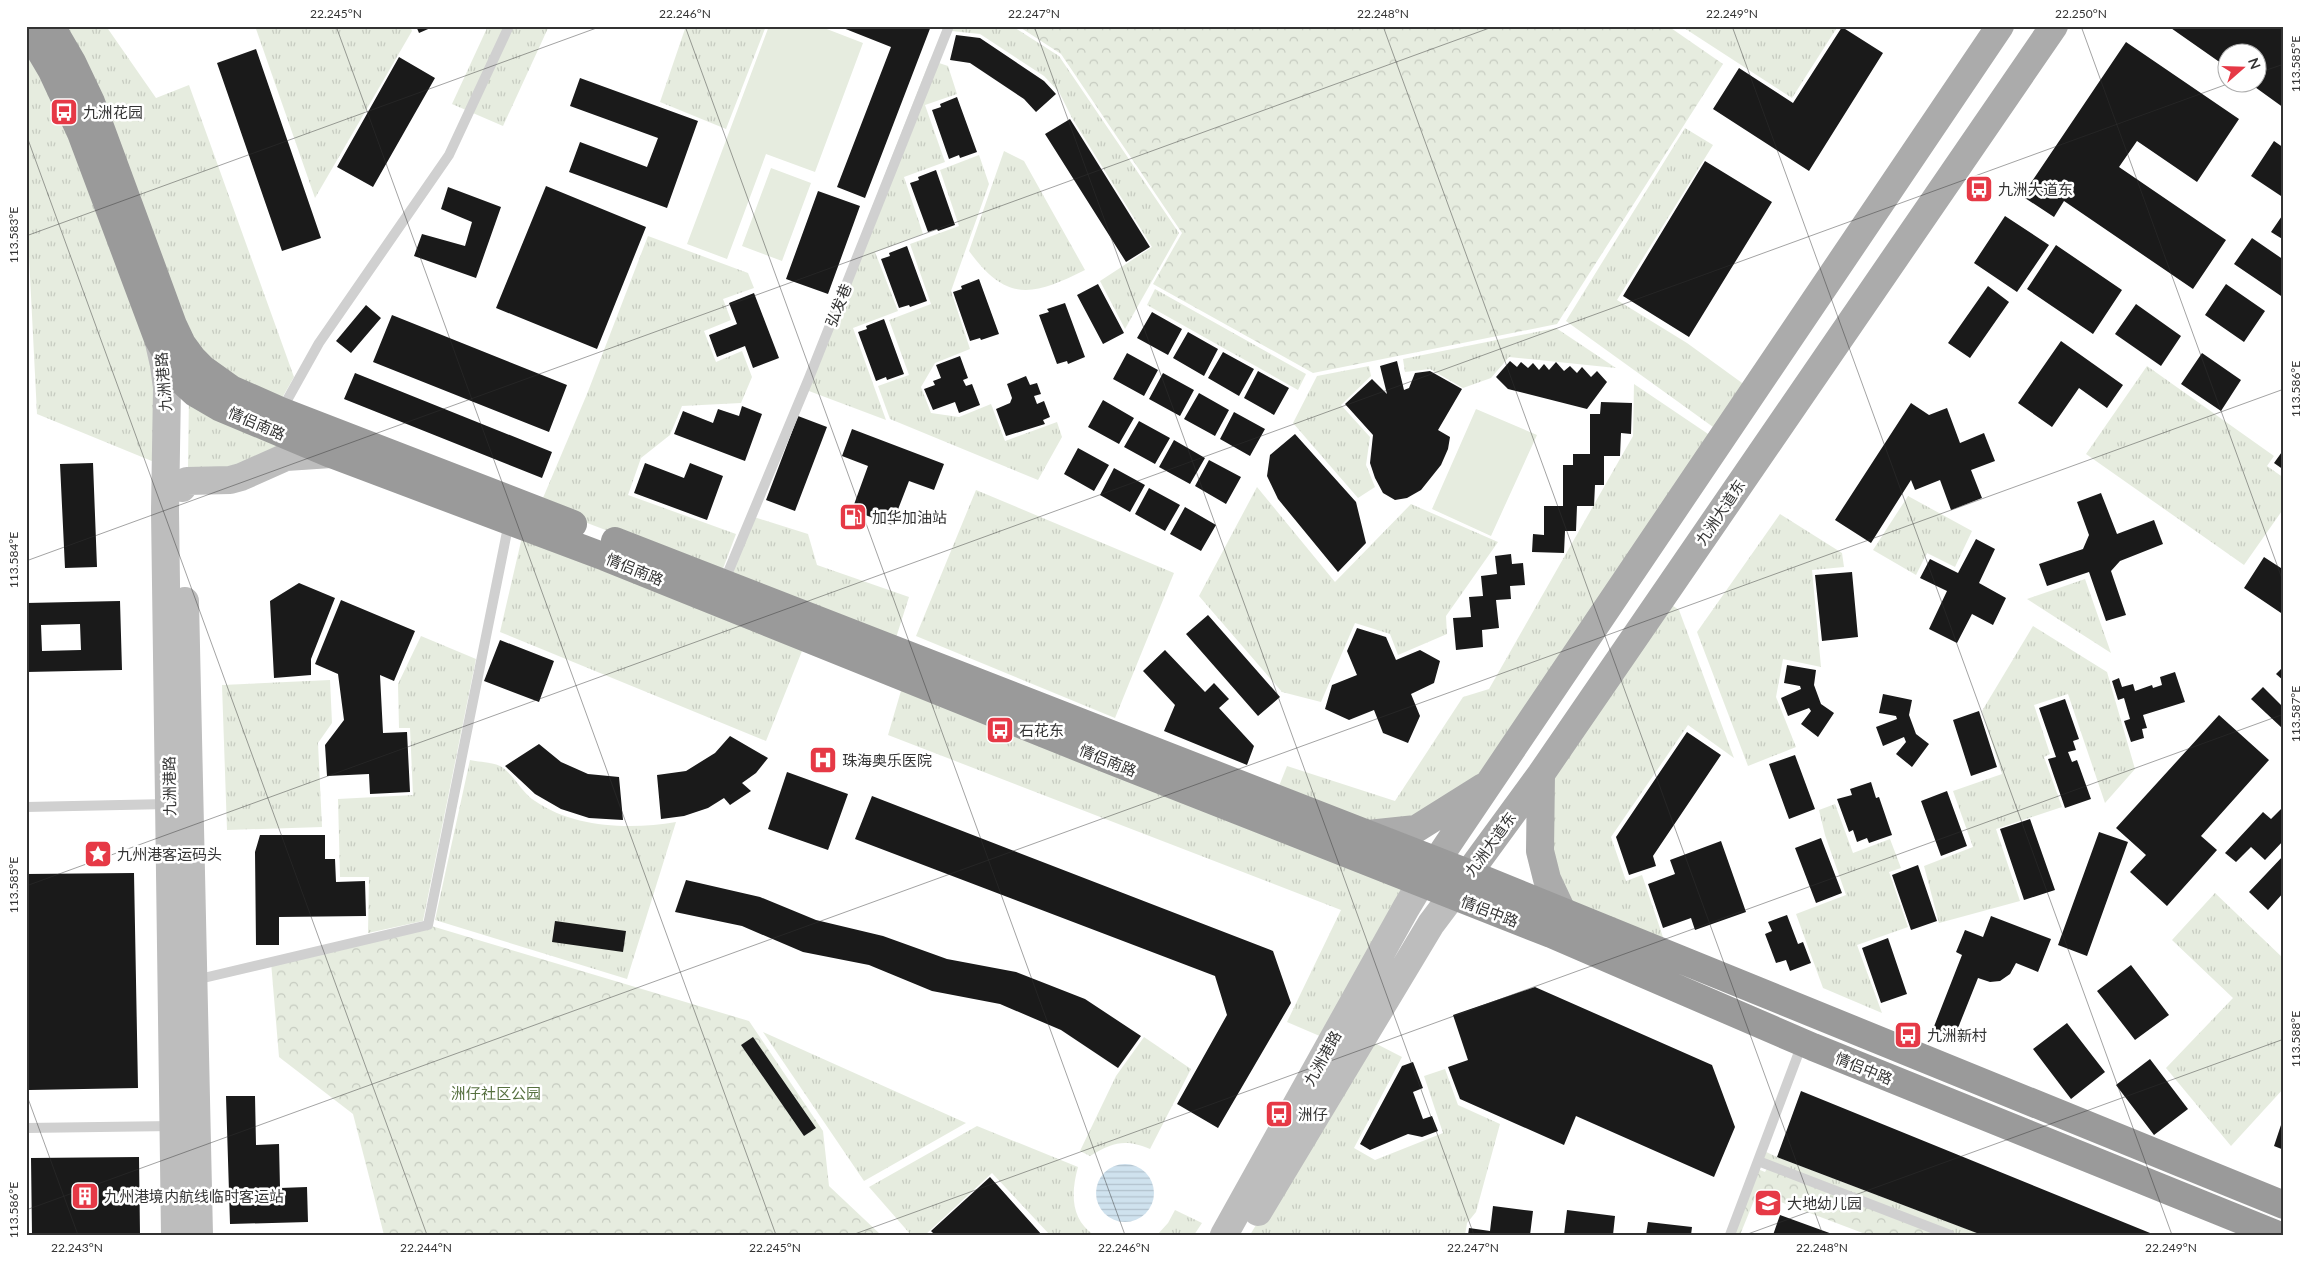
<svg xmlns="http://www.w3.org/2000/svg" width="2310" height="1261" viewBox="0 0 2310 1261" font-family="Lato,'Noto Sans SC',sans-serif">
	<defs>
		<pattern id="grass-tufts" width="24" height="20" patternUnits="userSpaceOnUse" patternTransform="scale(1.25)"><rect width="24" height="20" fill="#e6ecdf"/><path d="M3 7l-1-3M5 7V3M7 7l1-3M15 17l-1-3M17 17v-4M19 17l1-3" fill="none" stroke="#c6cbc0"/></pattern>
		<pattern id="forest-crowns" width="20" height="18" patternUnits="userSpaceOnUse" patternTransform="scale(1.25)"><rect width="20" height="18" fill="#e6ecdf"/><path d="M2 6a3 3 0 1 1 6 0M12 15a3 3 0 1 1 6 0" fill="none" stroke="#c6cbc0"/></pattern>
		<pattern id="water-rules" width="6" height="5" patternUnits="userSpaceOnUse" patternTransform="scale(1.25)"><rect width="6" height="5" fill="#cfe2ee"/><path d="M0 2.5h6" fill="none" stroke="#b2c2cd"/></pattern>
	</defs>
	<rect width="100%" height="100%" fill="#fff"/>
	<path fill="url(#grass-tufts)" d="M58,26H106L156,98L189,85L294,377L278,405L204,363Z
		M255,26H410L412,31L315,198Z
		M488,26H549L503,126L452,104Z
		M686,26H766L726,129L660,102Z
		M944,26H1012L1059,56L1179,233L1125,329L1100,281L1152,247L1072,118L1059,92L1044,76L980,34L942,30Z
		M1681,26H1838L1792,98Z
		M26,35L155,342L159,464L37,414L26,197Z
		M930,60L948,66L957,94L925,105L945,162L904,177L923,234L875,252L898,311L853,328L886,420L801,388Z
		M1685,128L1713,145L1617,300L1687,343L1749,388L1720,432L1566,321Z
		M1004,151L1024,161L1085,270C1033,296 1007,303 969,251Z
		M979,155L989,184L951,291L970,349L935,363L921,387L931,413L959,417L991,404L1005,441L1057,422L1062,437L1038,480L890,419L878,386L909,375L889,320L931,304L910,244L959,226L940,170Z
		M648,236L748,273L754,288L723,299L731,320L704,331L716,362L742,351L752,377L741,403L682,406L670,435L641,458L628,495L736,534L721,574L540,505L587,394Z
		M1155,289L1306,374L1298,390L1147,305Z
		M1556,328L1616,368L1509,357L1491,378L1463,388L1430,369L1405,372L1403,359Z
		M1369,366L1371,376L1341,405L1370,437L1366,465L1375,487L1358,498L1293,423L1317,376Z
		M2147,366L2274,456L2267,466L2284,478V508L2244,565L2086,454Z
		M1634,384L1717,440L1489,777L1413,825L1367,828L1277,791L1287,766L1395,801L1463,697L1489,689L1633,436Z
		M189,393L292,447L237,470L188,468Z
		M1257,487L1335,582L1411,504L1498,542L1446,616L1447,634L1398,655L1390,634L1355,623L1321,702L1282,692L1199,596Z
		M976,490L1174,573L1115,718L916,636Z
		M1908,496L1972,531L1955,567L1927,553L1916,575L1873,550Z
		M1780,514L1842,553L1844,567L1812,570L1821,667L1783,659L1776,697L1796,747L1748,766L1697,632Z
		M754,517L808,534L817,565L909,597L894,644L730,579Z
		M522,537L804,646L766,741L500,632Z
		M2085,579L2111,653L2027,599Z
		M1666,601L1679,610L1734,758L1688,725L1611,837L1626,881L1642,875L1667,949L1566,908L1553,881L1549,775Z
		M2033,626L2107,672L2135,769L2105,803L2068,694L2034,705L2050,754L2044,757L2062,807L1996,829L2020,901L1939,923L1924,866L1973,847L1953,791L2002,774L1982,711Z
		M421,636L476,659L423,921L368,933L369,877H340L338,799L413,795L410,728H399L398,684Z
		M330,680L332,723L318,743L322,827L227,830L222,685Z
		M903,684L1416,886L1329,1040L1287,1022L1341,910L888,735Z
		M470,760C478,762 492,762 500,766C512,772 522,793 535,801C574,828 631,830 676,822L627,979L435,920Z
		M1835,804L1853,853L1890,839L1901,868L1889,872L1908,927L1857,945L1882,1013L1823,988L1796,914L1846,895L1825,835L1819,810Z
		M2215,893L2284,959V1088L2231,1146L2166,1068L2233,998L2172,940Z
		M763,1032L966,1123L864,1181Z
		M1144,1037L1191,1069L1150,1149C1125,1139 1114,1142 1090,1156L1080,1151L1116,1076Z
		M1367,1039L1402,1057L1354,1148L1375,1160L1443,1133L1424,1076L1445,1069L1458,1105L1500,1124L1476,1212L1467,1223L1465,1235H1250Z
		M977,1126L1078,1167C1071,1192 1070,1219 1094,1235H1050L992,1173L925,1235H911L869,1187Z
		M1762,1150L1777,1157L1983,1235H1950L1758,1161Z
		M1175,1210L1202,1223L1194,1235H1157L1168,1223Z"/>
	<path fill="url(#forest-crowns)" d="M1018,26H1668L1723,64L1557,324L1313,373L1153,284L1182,233L1061,54Z
		M428,925L749,1021L823,1131L829,1186L881,1235H384L353,1114L279,1057L271,962Z
		M1769,1165L1950,1235H1868L1757,1193L1740,1235H1730L1755,1168L1765,1172Z"/>
	<path fill="#e6ecdf" d="M769,26H819L863,43L815,172L766,154L727,259L687,244Z
		M771,168L811,183L782,261L742,246Z
		M1476,409L1537,435L1491,536L1432,509Z"/>
	<path fill="url(#water-rules)" d="M1096 1193a29 29 0 1 1 58 0a29 29 0 1 1-58 0Z"/>
	<path fill="#1a1a1a" fill-rule="evenodd" d="M416,26H435L419,33Z
		M838,26H931L865,198L837,187L891,47Z
		M2168,26H2284V108L2248,82H2258V52H2228V68Z
		M1842,27L1883,53L1809,171L1713,109L1739,68L1793,103Z
		M956,35L980,38L1044,81L1056,94L1036,112L1024,99L970,63L950,60Z
		M2126,42L2239,119L2197,182L2137,141L2119,167L2226,240L2193,289L2064,201L2054,217L2022,196Z
		M256,49L321,238L282,251L217,63Z
		M399,57L435,78L373,187L337,167Z
		M580,78L698,121L667,208L569,172L580,142L647,167L658,138L570,106Z
		M957,97L977,152L960,158L959,155L949,159L932,110L941,107L940,104Z
		M1070,119L1150,247L1126,262L1045,134Z
		M2274,141L2284,148V198L2251,176Z
		M1705,161L1772,202L1689,337L1623,296Z
		M936,170L955,225L938,231L937,229L928,232L910,183L919,180L918,177Z
		M546,186L646,227L597,349L496,308Z
		M448,187L501,207L476,278L414,256L422,234L465,246L472,222L441,209Z
		M818,191L860,206L828,294L786,279Z
		M2284,213V240L2271,232Z
		M2005,216L2049,245L2017,292L1974,263Z
		M2252,238L2284,260V298L2234,264Z
		M2056,245L2122,290L2093,334L2027,289Z
		M907,246L927,301L910,307L909,305L899,308L881,259L890,256L889,253Z
		M979,279L999,334L981,340L980,338L970,341L953,292L962,289L961,286Z
		M1098,284L1124,333L1103,344L1077,295Z
		M2226,284L2265,311L2244,342L2205,315Z
		M1988,286L2009,302L1970,358L1948,343Z
		M754,293L779,358L753,368L745,346L717,357L709,335L737,324L729,303Z
		M1065,303L1085,357L1068,364L1067,361L1057,364L1039,315L1049,312L1047,309Z
		M2136,304L2181,336L2161,366L2115,334Z
		M366,305L381,318L351,353L336,341Z
		M1152,312L1182,329L1168,355L1137,338Z
		M392,315L567,385L549,432L373,362Z
		M884,319L904,374L887,380L886,377L876,381L858,332L867,329L866,326Z
		M1188,332L1218,349L1204,376L1173,358Z
		M2061,341L2123,385L2107,408L2079,388L2052,427L2018,403Z
		M1223,352L1254,369L1239,396L1208,378Z
		M1127,353L1158,370L1144,396L1113,379Z
		M2202,353L2241,380L2221,411L2181,384Z
		M960,356L968,378L963,380L966,386L972,384L980,405L959,413L955,402L933,410L924,389L935,385L933,381L941,378L936,365Z
		M1397,361L1404,390L1409,388L1415,373L1430,371L1462,389L1438,430L1450,437L1448,449L1441,465L1421,490L1407,498L1395,500L1383,493L1375,478L1370,463L1373,435L1345,404L1372,379L1387,394L1380,366Z
		M1510,361L1517,367L1521,362L1528,368L1533,363L1539,370L1544,364L1549,370L1556,362L1564,371L1570,366L1577,373L1582,367L1591,377L1597,371L1607,382L1587,409L1508,389L1496,377Z
		M1258,371L1289,388L1274,415L1244,398Z
		M355,373L552,452L542,478L344,399Z
		M1163,373L1194,390L1180,416L1149,399Z
		M1026,376L1030,385L1037,383L1041,394L1034,396L1037,404L1044,401L1050,417L1043,420L1045,424L1006,436L996,409L1010,403L1012,398L1007,384Z
		M1199,393L1229,410L1215,436L1184,419Z
		M1103,400L1134,418L1119,444L1088,427Z
		M1601,402L1632,403L1631,434L1621,433L1620,456H1604V485H1595L1594,506H1577L1576,531H1565L1564,553L1532,552L1533,534L1544,535V506H1563V465H1573V454H1590V414H1600Z
		M1911,403L1929,415L1947,408L1960,443L1984,433L1995,461L1971,470L1982,498L1951,510L1940,480L1915,490L1911,480L1871,543L1835,520Z
		M742,406L762,414L745,461L674,434L683,411L713,423L718,409L739,416Z
		M1234,412L1265,429L1250,456L1220,439Z
		M798,416L827,427L795,511L766,500Z
		M1139,421L1170,438L1155,464L1124,447Z
		M852,429L944,464L934,490L909,481L892,525L852,510L868,466L842,456Z
		M1295,434L1356,502L1366,543L1338,572L1278,499L1267,476L1270,455Z
		M1174,440L1205,458L1190,484L1159,467Z
		M1078,448L1109,465L1094,491L1064,474Z
		M2284,449V470L2274,463Z
		M1209,460L1241,477L1226,504L1195,486Z
		M93,463L97,567L65,568L60,464Z
		M645,463L684,478L690,463L723,476L707,520L634,493Z
		M1114,468L1145,485L1130,512L1100,495Z
		M1149,488L1180,505L1165,531L1135,514Z
		M2101,493L2117,534L2154,520L2163,544L2120,561L2111,571L2126,615L2106,621L2089,572L2047,586L2039,564L2083,549L2089,535L2077,502Z
		M1185,507L1216,525L1201,551L1170,534Z
		M1976,539L1995,549L1979,583L2006,598L1993,625L1972,614L1957,643L1929,629L1947,591L1920,578L1930,559L1958,573Z
		M1511,554L1512,564L1523,563L1525,585L1510,586L1511,599L1496,600L1499,628L1482,630L1483,647L1456,650L1453,618L1471,617L1469,597L1483,596L1481,576L1497,574L1495,556Z
		M2264,557L2284,570V615L2244,588Z
		M1852,572L1858,637L1822,641L1815,575Z
		M299,583L335,598L311,659V675L274,678L270,601Z
		M341,600L415,631L394,681L380,675L383,733L407,732L410,792L370,794L369,774L327,776L325,745L344,720L338,674L315,664Z
		M120,601L122,670L26,672V603ZM80,624L81,650L42,651L41,625Z
		M1208,615L1280,697L1258,716L1186,634Z
		M1357,628L1386,637L1396,660L1420,650L1440,661L1434,683L1411,694L1420,716L1408,743L1383,733L1374,710L1349,720L1325,709L1332,685L1357,675L1347,651Z
		M500,640L554,661L539,702L484,681Z
		M1165,650L1205,692L1214,683L1229,699L1219,708L1254,746L1247,765L1164,731L1175,705L1143,671Z
		M1787,665L1816,670L1814,685L1821,704L1834,713L1818,737L1801,724L1811,711L1809,708L1788,716L1781,698L1801,689L1800,686L1784,683Z
		M2284,666V681L2276,674Z
		M2175,672L2185,702L2143,715L2147,728L2142,729L2144,738L2131,742L2124,721L2130,719L2124,698L2118,700L2112,681L2119,678L2122,687L2133,684L2135,691L2152,685L2153,688L2162,685L2160,677Z
		M2263,687L2284,708V726L2282,728L2251,699Z
		M1883,694L1912,700L1909,715L1916,734L1929,744L1912,767L1896,754L1906,742L1904,737L1883,746L1876,727L1897,719L1896,716L1879,713Z
		M2065,699L2079,739L2073,741L2076,750L2068,752L2072,762L2077,760L2091,799L2065,808L2048,759L2056,757L2039,708Z
		M1979,711L1997,767L1971,776L1953,720Z
		M2219,715L2269,760L2201,836L2217,850L2167,906L2130,872L2146,855L2116,828Z
		M1687,732L1721,755L1653,856L1656,866L1629,875L1616,837Z
		M730,736L768,758L756,773L742,783L751,791L730,805L724,798L708,808L684,816L661,819L657,775L686,771L715,753Z
		M539,744L561,762L588,774L619,777L623,820L589,818L561,809L535,794L505,766Z
		M1795,755L1815,809L1789,819L1769,764Z
		M787,772L848,794L828,850L768,829Z
		M1871,782L1876,798L1879,797L1892,835L1869,843L1867,838L1857,842L1853,830L1849,832L1837,799L1852,795L1850,789Z
		M1947,791L1967,846L1941,856L1921,801Z
		M872,796L1273,951L1291,1003L1218,1128L1177,1104L1227,1015L1215,976L855,839Z
		M2284,806V840L2265,860L2251,847L2236,862L2225,853L2263,812L2271,819Z
		M2030,819L2055,890L2024,900L2000,829Z
		M2099,832L2128,842L2087,956L2058,945Z
		M260,835H325V859H335L336,882L365,881L366,916L279,917V945H256L255,852Z
		M1821,838L1842,893L1816,903L1795,848Z
		M1721,841L1746,912L1695,930L1691,918L1663,928L1648,884L1675,874L1670,860Z
		M2284,855V892L2268,910L2249,892Z
		M1918,865L1937,921L1911,930L1892,875Z
		M134,873L138,1088L29,1090L26,874Z
		M686,880L760,897L816,920L883,936L947,959L1016,972L1085,999L1141,1036L1118,1068L1061,1030L1000,1004L932,991L869,965L803,952L742,926L675,912Z
		M1787,915L1798,944L1803,942L1811,963L1790,971L1786,960L1776,963L1765,934L1772,931L1768,922Z
		M1991,916L2051,939L2038,972L2016,963L2010,974L2000,981L1990,982L1978,978L1954,1038L1933,1029L1962,955L1956,952L1965,930L1983,937Z
		M555,921L626,931L623,952L552,942Z
		M1888,938L1907,994L1881,1003L1862,948Z
		M2131,965L2169,1015L2135,1040L2097,991Z
		M1535,987L1712,1065L1735,1127L1714,1177L1576,1116L1564,1145L1460,1099L1448,1067L1468,1060L1453,1015Z
		M2067,1023L2105,1072L2071,1099L2033,1049Z
		M753,1037L816,1128L804,1136L741,1045Z
		M2150,1059L2188,1109L2154,1135L2116,1085Z
		M1413,1062L1423,1088L1413,1092L1423,1119L1432,1116L1438,1131L1422,1137L1408,1134L1370,1150L1360,1144L1402,1066Z
		M1801,1091L2155,1235H1982L1777,1157Z
		M226,1096H255L256,1145L279,1144L280,1188L307,1187L308,1222L230,1224Z
		M2283,1119H2284V1150L2274,1146Z
		M139,1157L140,1235H32L31,1158Z
		M990,1177L1042,1235H935L931,1231Z
		M1493,1206L1533,1211L1530,1235H1468L1469,1228L1490,1231Z
		M1567,1210L1615,1216L1613,1235H1564Z
		M1780,1215L1835,1235H1773Z
		M1648,1222L1692,1227L1691,1235H1646Z"/>
	<g fill="none" stroke-linecap="round" stroke-linejoin="round">
		<path stroke="#d0d0d0" stroke-width="10" d="M281,411L319,343L449,155L509,26
			M724,582L809,378L949,26
			M26,807L168,804
			M195,980L428,925L509,522
			M26,1128L173,1126
			M1758,1161L1950,1235
			M1730,1235L1802,1044"/>
		<path stroke="#bdbdbd" stroke-width="28" d="M159,343L164,365L167,388L165,511L175,1235
			M182,488L187,481L230,480L241,477L286,457L331,454
			M185,601L199,1235
			M1258,1212L1431,924L1452,896
			M1224,1235L1406,908L1421,883"/>
		<path stroke="#ababab" stroke-width="28" d="M1541,774L1540,851L1547,879L1562,911
			M1368,834L1416,829L1483,787
			M1423,881L2000,26
			M1454,893L1541,774L2054,26"/>
		<path stroke="#9a9a9a" stroke-width="28" d="M51,26L72,62L91,102L173,325L182,344L193,359L203,369L231,389L281,411L573,524
			M26,27L52,71L81,133L158,339L184,383L195,393L219,407L331,454L605,557L1107,759L1551,934L1813,1047L2278,1235
			M615,541L1468,873L2284,1205"/>
	</g>
	<path fill="none" stroke="#333" stroke-width="1" stroke-opacity="0.45" d="M336,26L776,1235M685,26L1125,1235M1034,26L1474,1235M1383,26L1823,1235M1732,26L2172,1235M2081,26L2284,584M2258,73L2284,64M26,134L427,1235M26,236L602,26M26,561L1495,26M26,886L2233,82M26,1093L78,1235M26,1210L2284,389M852,1235L2284,714M1745,1235L2284,1039"/>
	<defs>
		<g id="bus-square" transform="scale(1.4375)"><rect x="-9" y="-9" width="18" height="18" rx="4" fill="#e63946" stroke="#fff"/><path d="M-5-6H5V4H4V6H2V4H-2V6H-4V4H-5ZM-3.5-4V0h7V-4ZM-3.5 1.2v1.5H-2V1.2ZM2 1.2v1.5H3.5V1.2Z" fill="#fff"/></g>
		<g id="fuel-square" transform="scale(1.4375)"><rect x="-9" y="-9" width="18" height="18" rx="4" fill="#e63946" stroke="#fff"/><path d="M-5.5-6h7V0h2V4h1.3V-2.5L3-4.5l.8-.8L6-3V5H2.5V1h-1V6h-7ZM-4.2-4.7v3.2H.2V-4.7Z" fill="#fff"/></g>
		<g id="hospital-square" transform="scale(1.4375)"><rect x="-9" y="-9" width="18" height="18" rx="4" fill="#e63946" stroke="#fff"/><path d="M-5-5h3v3.5h4V-5h3V5h-3V1.5h-4V5h-3Z" fill="#fff"/></g>
		<g id="sight-square" transform="scale(1.4375)"><rect x="-9" y="-9" width="18" height="18" rx="4" fill="#e63946" stroke="#fff"/><path d="M0-6L1.8-2.2L6-1.7L2.9 1.2L3.7 5.4L0 3.3L-3.7 5.4L-2.9 1.2L-6-1.7L-1.8-2.2Z" fill="#fff"/></g>
		<g id="building-square" transform="scale(1.4375)"><rect x="-9" y="-9" width="18" height="18" rx="4" fill="#e63946" stroke="#fff"/><path d="M-4-6H4V6H1V3H-1V6H-4ZM-2.5-4.3h1.7v1.8h-1.7ZM.8-4.3h1.7v1.8H.8ZM-2.5-1h1.7V.8h-1.7ZM.8-1h1.7V.8H.8Z" fill="#fff"/></g>
		<g id="school-square" transform="scale(1.4375)"><rect x="-9" y="-9" width="18" height="18" rx="4" fill="#e63946" stroke="#fff"/><path d="M0-5L7-2L0 1L-7-2ZM-4 1L0 2.5L4 1V4Q0 6-4 4Z" fill="#fff"/></g>
	</defs>
	<g fill-rule="evenodd">
		<use href="#bus-square" x="64" y="112"/>
		<use href="#bus-square" x="1979" y="189"/>
		<use href="#fuel-square" x="853" y="517"/>
		<use href="#bus-square" x="1000" y="730"/>
		<use href="#hospital-square" x="823" y="760"/>
		<use href="#sight-square" x="98" y="854"/>
		<use href="#bus-square" x="1908" y="1035"/>
		<use href="#bus-square" x="1279" y="1114"/>
		<use href="#building-square" x="85" y="1196"/>
		<use href="#school-square" x="1768" y="1203"/>
	</g>
	<g text-anchor="middle" dominant-baseline="central" stroke-width="5" stroke-linejoin="round" paint-order="stroke">
		<g font-size="15" fill="#333" stroke="#fff" text-anchor="start">
			<text x="83" y="112">九洲花园</text>
			<text x="1998" y="189">九洲大道东</text>
			<text x="872" y="517">加华加油站</text>
			<text x="1019" y="730">石花东</text>
			<text x="842" y="760">珠海奥乐医院</text>
			<text x="117" y="854">九州港客运码头</text>
			<text x="1927" y="1035">九洲新村</text>
			<text x="1298" y="1114">洲仔</text>
			<text x="104" y="1196">九州港境内航线临时客运站</text>
			<text x="1787" y="1203">大地幼儿园</text>
		</g>
		<g font-size="15" fill="#333" stroke="#fff">
			<text transform="translate(838 305) rotate(-68)">弘发巷</text>
			<text transform="translate(163 382) rotate(-95)">九洲港路</text>
			<text transform="translate(257 423) rotate(23)">情侣南路</text>
			<text transform="translate(1720 512) rotate(-56)">九洲大道东</text>
			<text transform="translate(635 569) rotate(22)">情侣南路</text>
			<text transform="translate(1108 760) rotate(22)">情侣南路</text>
			<text transform="translate(169 786) rotate(-91)">九洲港路</text>
			<text transform="translate(1490 844) rotate(-54)">九洲大道东</text>
			<text transform="translate(1490 911) rotate(21)">情侣中路</text>
			<text transform="translate(1322 1058) rotate(-61)">九洲港路</text>
			<text transform="translate(1864 1068) rotate(22)">情侣中路</text>
		</g>
		<g font-size="15" fill="#56703f" stroke="#fff">
			<text x="496" y="1093">洲仔社区公园</text>
		</g>
	</g>
	<rect width="2310" height="1261" fill="none" stroke="#ffffff" stroke-width="55"/>
	<g transform="translate(2242 68) rotate(70)"><circle r="24" fill="#ffffff" stroke="#adadad"/>
	<path d="M0-4L9 19L0 12L-9 19Z" fill="#e63946"/>
	<text y="-8" font-size="14" font-weight="bold" text-anchor="middle" fill="#333333">N</text>
	</g>
	<rect x="28" y="28" width="2254" height="1206" fill="none" stroke="#333" stroke-width="2"/>
	<g font-size="12" text-anchor="middle" fill="#333">
		<text x="336" y="18">22.245°N</text>
		<text x="685" y="18">22.246°N</text>
		<text x="1034" y="18">22.247°N</text>
		<text x="1383" y="18">22.248°N</text>
		<text x="1732" y="18">22.249°N</text>
		<text x="2081" y="18">22.250°N</text>
		<text transform="translate(2296 64) rotate(-90)" y="4">113.585°E</text>
		<text transform="translate(14 235) rotate(-90)" y="4">113.583°E</text>
		<text transform="translate(2296 389) rotate(-90)" y="4">113.586°E</text>
		<text transform="translate(14 560) rotate(-90)" y="4">113.584°E</text>
		<text transform="translate(2296 714) rotate(-90)" y="4">113.587°E</text>
		<text transform="translate(14 885) rotate(-90)" y="4">113.585°E</text>
		<text transform="translate(2296 1039) rotate(-90)" y="4">113.588°E</text>
		<text transform="translate(14 1210) rotate(-90)" y="4">113.586°E</text>
		<text x="77" y="1252">22.243°N</text>
		<text x="426" y="1252">22.244°N</text>
		<text x="775" y="1252">22.245°N</text>
		<text x="1124" y="1252">22.246°N</text>
		<text x="1473" y="1252">22.247°N</text>
		<text x="1822" y="1252">22.248°N</text>
		<text x="2171" y="1252">22.249°N</text>
	</g>
</svg>
